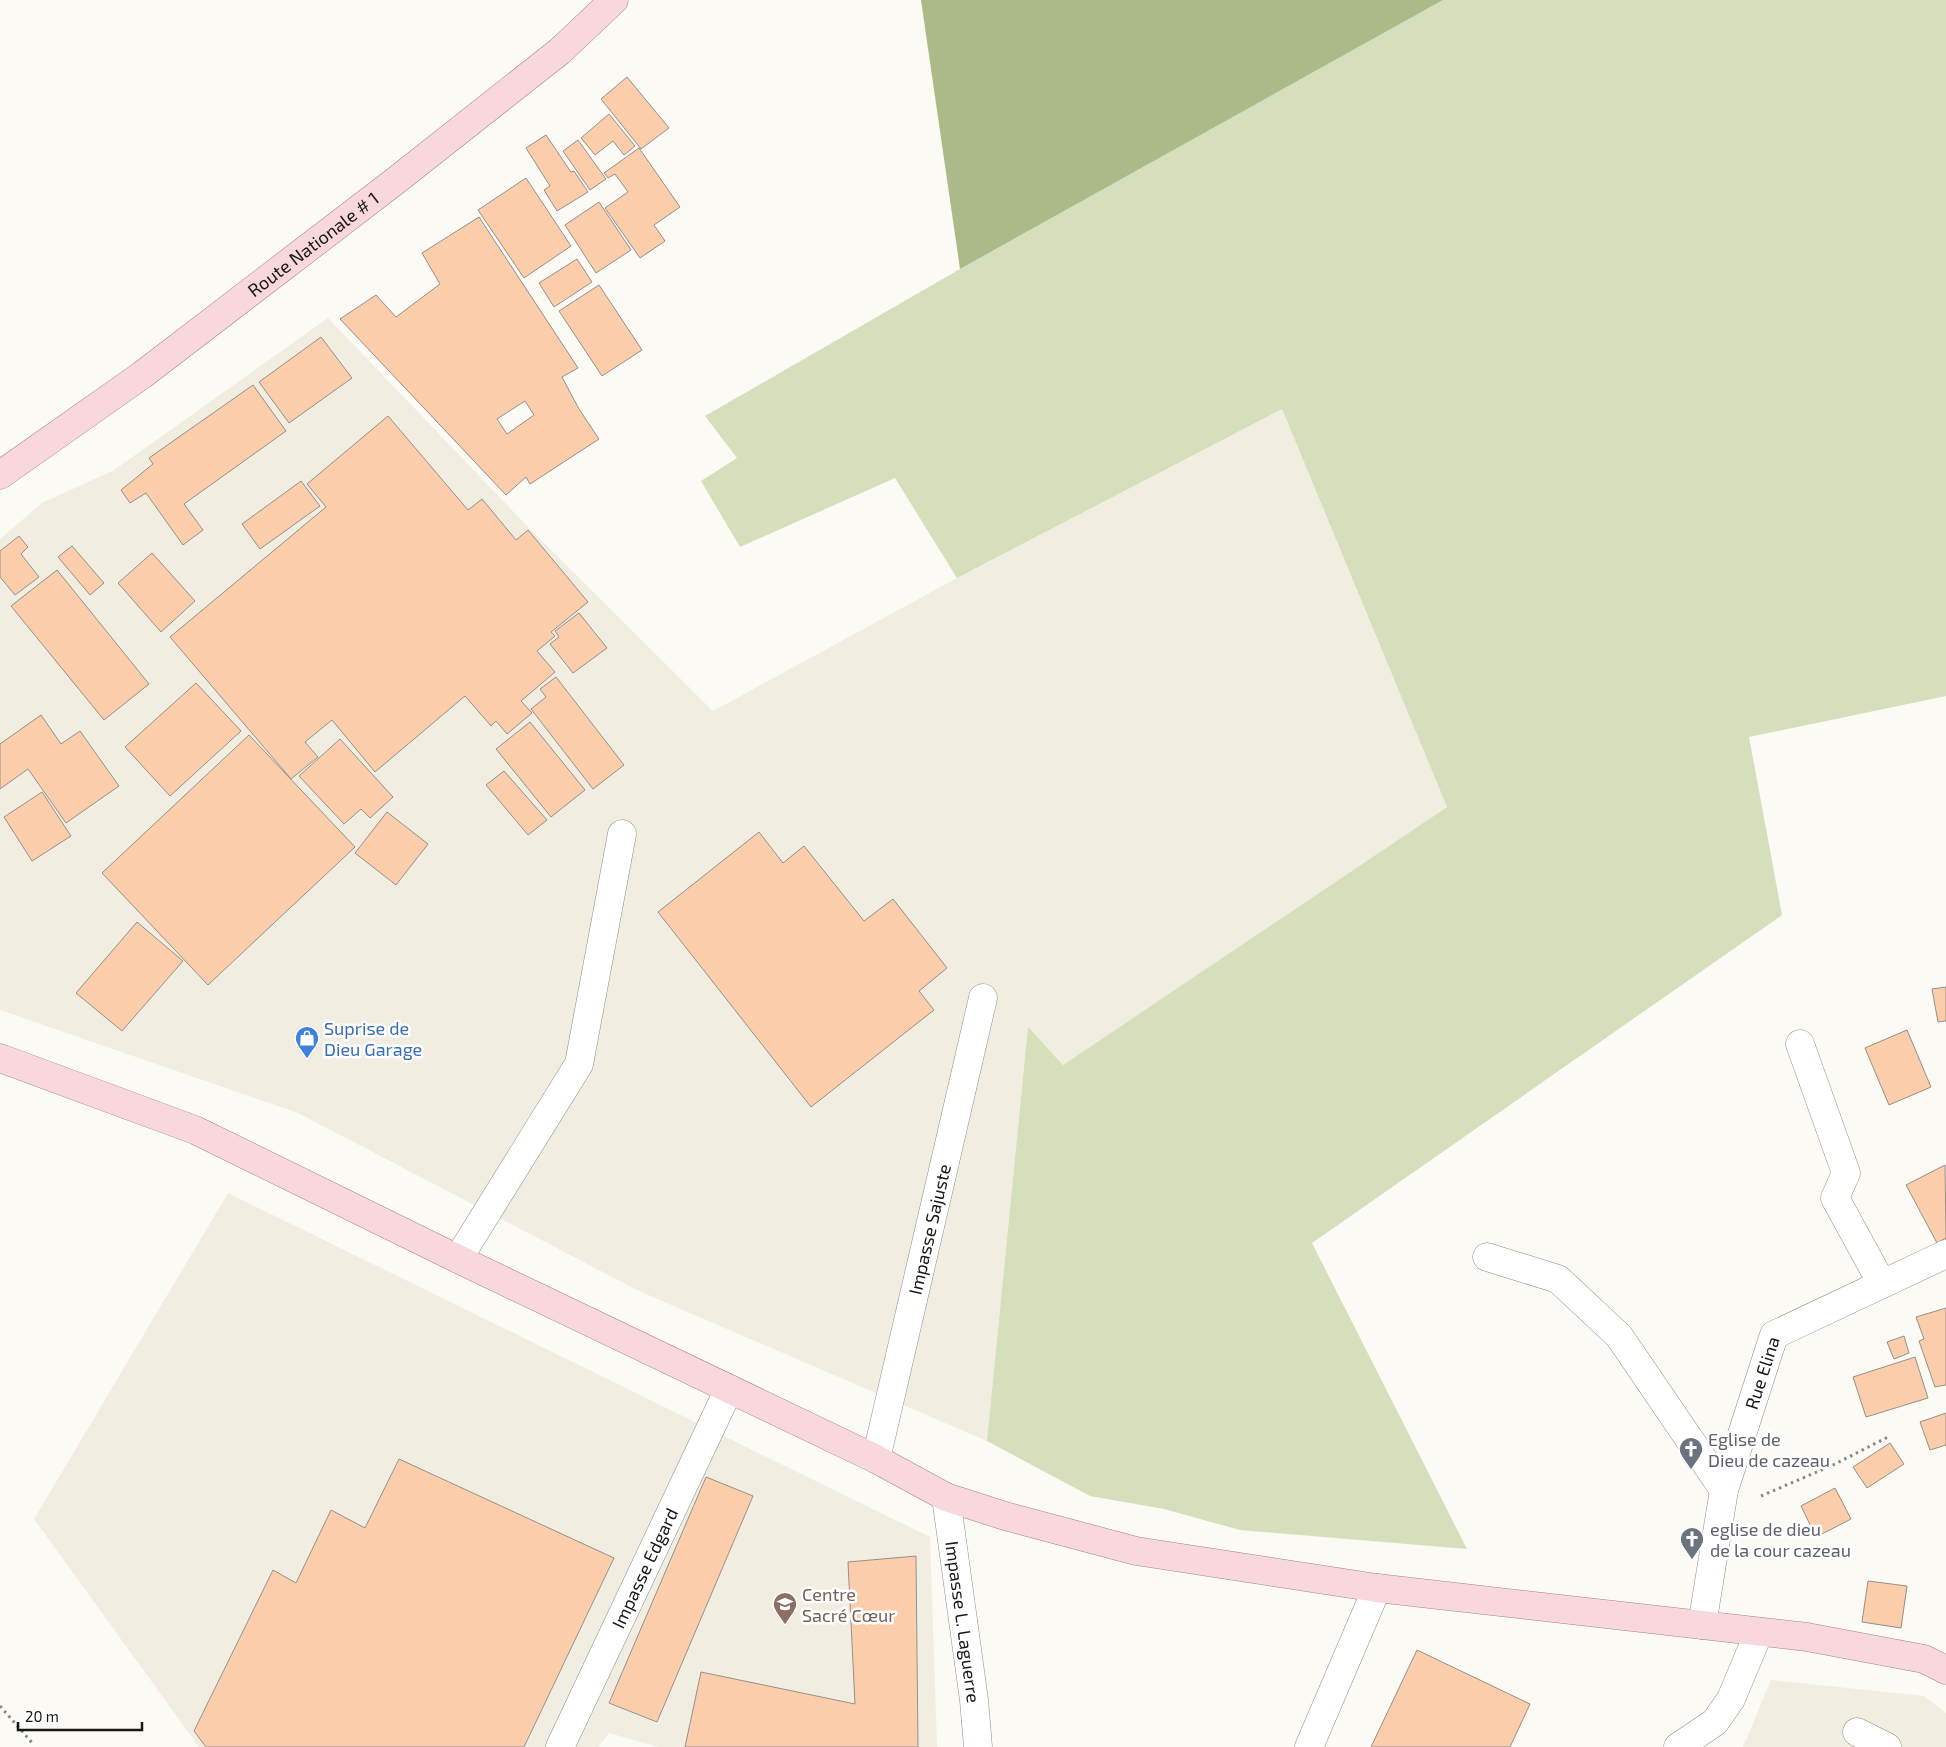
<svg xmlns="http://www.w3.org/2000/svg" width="1946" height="1747" viewBox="0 0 1946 1747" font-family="'Exo 2',sans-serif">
	<rect width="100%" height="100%" fill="#fbfaf4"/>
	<path fill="#f1eee1" d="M328,318L531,530L713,711L957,578L1282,409L1447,807L1063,1065L1028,1028L987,1441L639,1291L298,1113L0,1010V539L42,503L114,470Z
		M228,1193L930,1537L937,1747H658L609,1733L598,1747H199L34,1519Z
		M1771,1680L1924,1696L1946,1713V1747H1743Z"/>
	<path fill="#d5dfbb" d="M1443,0H1946V696L1749,737L1782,915L1312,1243L1467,1549L1240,1530L1164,1509L1090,1496L987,1441L1028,1027L1063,1065L1447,807L1282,409L957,578L895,478L740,547L701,481L737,458L705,416L960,269Z"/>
	<path fill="#acba89" d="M921,0H1443L960,269Z"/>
	<path fill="#fbcdab" stroke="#95908d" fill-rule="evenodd" d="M627,77L669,128L641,149L601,99Z
		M609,114L635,146L624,155L613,141L595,155L581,138Z
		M546,135L571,172L574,171L588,192L557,211L544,190L550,186L526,148Z
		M578,140L606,179L590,190L563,151Z
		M639,148L680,207L654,225L665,241L640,258L605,208L628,192L615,174L608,178L604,173Z
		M526,178L571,246L524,278L478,210Z
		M599,202L631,250L596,273L565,225Z
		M479,217L578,368L562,377L579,409L599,439L530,484L526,477L506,495L340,319L376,295L396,317L440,284L422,253ZM525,401L534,415L507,434L497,419Z
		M577,259L592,282L554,307L539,283Z
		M599,285L642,350L602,376L559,311Z
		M321,337L352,378L289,423L259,382Z
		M253,385L286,431L184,504L203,530L183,545L146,493L130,503L121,490L153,464L149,458Z
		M388,416L468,510L482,499L516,540L528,530L588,602L551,632L555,636L537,651L555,672L521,701L532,713L507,734L496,721L491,726L465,696L375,772L332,720L305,742L318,757L291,779L170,637L326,507L307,484Z
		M301,481L320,506L260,549L242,524Z
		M19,536L28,547L21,554L39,577L15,595L0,577V551Z
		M72,546L104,583L90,595L58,557Z
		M152,553L195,601L161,632L118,583Z
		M57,570L149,684L104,720L11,606Z
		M579,613L607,648L573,673L550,644L559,637L555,631Z
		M556,677L624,765L593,789L531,709L546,697L540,689Z
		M196,683L241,731L170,796L125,747Z
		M41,715L61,744L80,731L119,786L66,823L28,769L0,789V744Z
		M530,722L585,790L551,817L496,749Z
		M249,735L355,847L208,985L102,873Z
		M340,739L393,797L370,818L361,809L344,824L299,776Z
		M504,771L547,820L528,835L486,785Z
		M42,792L71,836L32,861L4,817Z
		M387,812L428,844L396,885L355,853Z
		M759,832L783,863L804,846L864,921L893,899L947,968L919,991L934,1010L811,1107L658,912Z
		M137,922L183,961L122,1031L76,993Z
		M1946,987V1021L1938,1022L1932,989Z
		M1907,1030L1931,1087L1889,1105L1865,1048Z
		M1945,1165L1946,1238L1937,1243L1906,1185Z
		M1946,1308V1385L1935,1387L1919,1341L1924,1339L1916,1317Z
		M1904,1336L1909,1353L1894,1359L1887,1342Z
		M1915,1357L1928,1398L1866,1417L1853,1377Z
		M1946,1413V1445L1930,1450L1920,1422Z
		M1890,1443L1904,1464L1867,1488L1853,1467Z
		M399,1459L614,1558L524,1747H206L194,1731L273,1570L296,1583L331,1510L365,1528Z
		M706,1477L753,1496L657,1722L609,1703Z
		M1835,1488L1851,1519L1816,1537L1801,1506Z
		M916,1556L918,1747H685L701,1672L855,1704L848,1562Z
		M1868,1581L1907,1586L1901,1628L1862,1622Z
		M1417,1650L1530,1704L1510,1747H1371Z"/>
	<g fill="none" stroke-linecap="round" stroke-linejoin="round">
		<g stroke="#8f8e89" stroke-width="29">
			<g id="minor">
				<path d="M1800,1044L1846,1173L1835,1198L1882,1284"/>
				<path d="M1487,1257L1558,1279L1619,1336L1724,1490"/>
				<path d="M458,1259L579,1064L622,834"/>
				<path id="s1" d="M876,1459L983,998"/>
				<path id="s2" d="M946,1497L974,1700L978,1747"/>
				<path id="s3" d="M1702,1625L1724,1490L1774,1335L1946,1254"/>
				<path d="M1857,1732L1887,1747"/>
				<path id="s4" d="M560,1747L729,1389"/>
				<path d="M1309,1747L1377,1588"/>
				<path d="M1678,1747L1715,1722L1731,1699L1759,1632"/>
			</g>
		</g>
		<g stroke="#a68388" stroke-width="29">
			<g id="major">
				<path id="s5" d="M0,475L142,375L394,182L560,51L614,0"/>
				<path d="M0,1058L195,1130L458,1259L876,1459L946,1497L1005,1516L1136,1551L1377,1588L1807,1637L1924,1659L1946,1670"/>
			</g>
		</g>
		<path stroke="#888884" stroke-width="3" stroke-dasharray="2.5 4" stroke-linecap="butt" d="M1761,1496L1833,1465L1888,1437
			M0,1706L34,1745"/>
		<use href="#minor" stroke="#fff" stroke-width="28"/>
		<use href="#major" stroke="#f8d7dd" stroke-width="28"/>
	</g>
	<defs>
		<g id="shop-pin" transform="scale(1.25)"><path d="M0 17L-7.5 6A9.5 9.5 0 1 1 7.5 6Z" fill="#3f7fe0" stroke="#fff"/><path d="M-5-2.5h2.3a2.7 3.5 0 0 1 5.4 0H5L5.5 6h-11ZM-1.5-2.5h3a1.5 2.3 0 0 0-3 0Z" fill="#fff"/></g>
		<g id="church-pin" transform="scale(1.25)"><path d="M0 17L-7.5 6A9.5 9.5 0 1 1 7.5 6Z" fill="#6b7280" stroke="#fff"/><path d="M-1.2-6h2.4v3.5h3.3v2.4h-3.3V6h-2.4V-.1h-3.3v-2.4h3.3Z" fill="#fff"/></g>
		<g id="school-pin" transform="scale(1.25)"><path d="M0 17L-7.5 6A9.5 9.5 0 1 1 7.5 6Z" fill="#8d6e63" stroke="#fff"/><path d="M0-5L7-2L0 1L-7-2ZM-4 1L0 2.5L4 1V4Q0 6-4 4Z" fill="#fff"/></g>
	</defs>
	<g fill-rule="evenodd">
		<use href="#shop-pin" x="307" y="1038"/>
		<use href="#church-pin" x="1691" y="1449"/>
		<use href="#church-pin" x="1692" y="1539"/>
		<use href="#school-pin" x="785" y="1604"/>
	</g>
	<g text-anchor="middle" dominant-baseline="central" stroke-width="5" stroke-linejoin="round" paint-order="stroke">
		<g font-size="18" fill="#171715" stroke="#fff">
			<text stroke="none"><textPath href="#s5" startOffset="389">Route Nationale # 1</textPath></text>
			<text stroke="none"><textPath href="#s1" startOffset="236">Impasse Sajuste</textPath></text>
			<text stroke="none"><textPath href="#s3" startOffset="260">Rue Elina</textPath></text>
			<text stroke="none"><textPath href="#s4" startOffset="198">Impasse Edgard</textPath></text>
			<text stroke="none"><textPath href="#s2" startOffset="126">Impasse L. Laguerre</textPath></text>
		</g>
		<g font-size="18" fill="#366cbe" stroke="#fff" text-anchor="start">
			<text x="324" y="1028">Suprise de<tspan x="324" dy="21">Dieu Garage</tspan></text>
		</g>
		<g font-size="18" fill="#5b616d" stroke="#fff" text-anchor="start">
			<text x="1708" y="1439">Eglise de<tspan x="1708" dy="21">Dieu de cazeau</tspan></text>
			<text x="1710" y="1529">eglise de dieu<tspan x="1710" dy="21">de la cour cazeau</tspan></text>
		</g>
		<g font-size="18" fill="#785e54" stroke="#fff" text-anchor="start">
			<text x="802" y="1594">Centre<tspan x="802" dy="21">Sacré Cœur</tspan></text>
		</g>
	</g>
	<path d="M18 1722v8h124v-8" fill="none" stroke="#171715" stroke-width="2.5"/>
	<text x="25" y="1722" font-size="15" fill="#171715" stroke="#ffffff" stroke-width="4" paint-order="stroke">20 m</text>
</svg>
